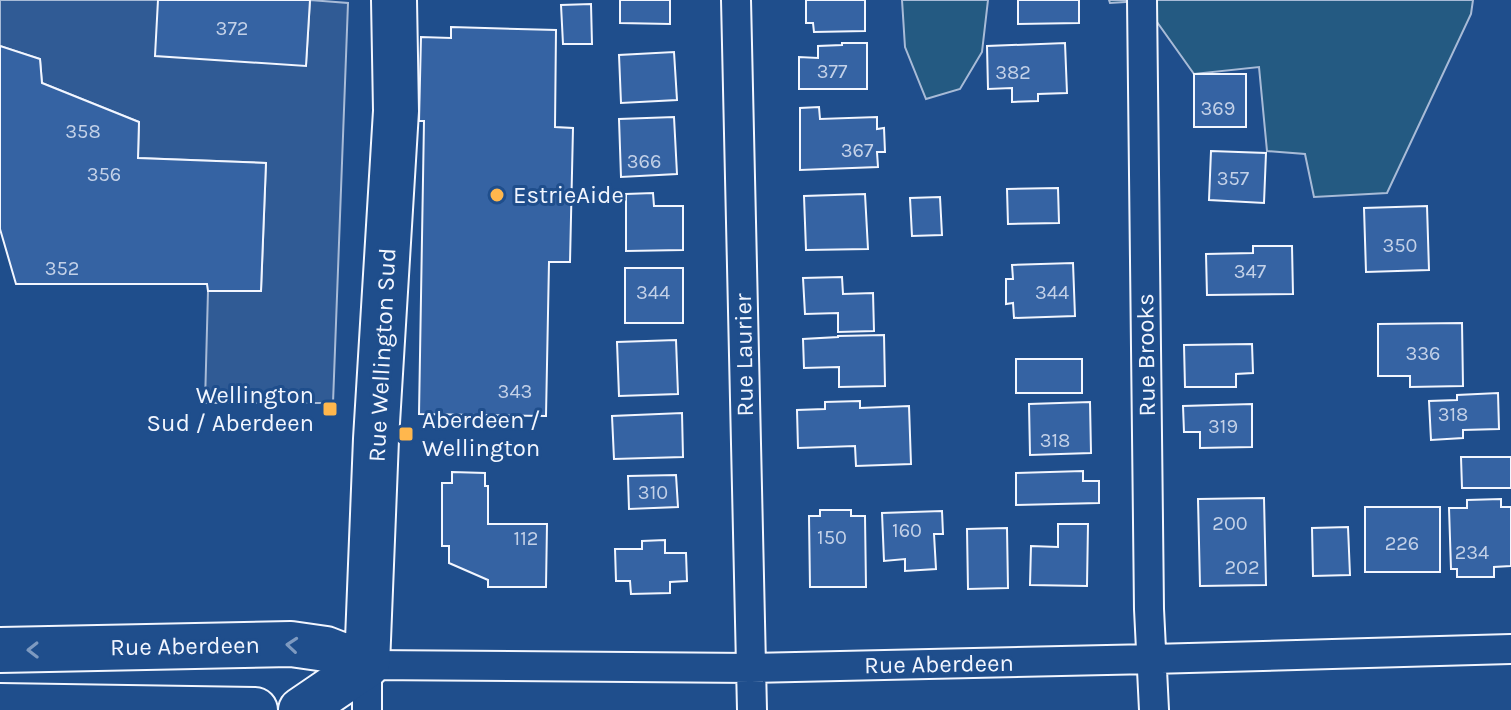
<svg xmlns="http://www.w3.org/2000/svg" width="1511" height="710" viewBox="0 0 1511 710" font-family="Karla,sans-serif">
	<rect width="100%" height="100%" fill="#1f4e8c"/>
	<path fill="#245a82" stroke="#a8bbd7" stroke-width="2" d="M902,0H988L982,52L960,89L926,99L905,47Z
		M1109,0H1473L1471,14L1387,193L1314,197L1305,154L1267,151L1259,67L1194,74L1142,1L1110,3Z"/>
	<path fill="#305b95" stroke="#a8bbd7" stroke-width="2" d="M0,0H158L306,65L310,0L348,3L333,403H205L208,291H261L266,163L138,158L139,122L42,83L40,59L0,46Z"/>
	<path fill="#3563a3" stroke="#f2f6ff" stroke-width="2" d="M158,0H310L306,66L155,56Z
		M620,0H670V24L620,23Z
		M806,0H865V31L814,32L813,23H806Z
		M1018,0H1079V23L1018,24Z
		M591,4L592,44H563L561,5Z
		M451,27L556,30L555,127L573,128L570,262H549L546,416L419,414L424,121H419L421,37L451,38Z
		M842,43H867V89H799V57L818,58V46L842,45Z
		M1065,43L1067,93L1038,94V101L1012,102V88L988,89L987,46Z
		M0,46L40,59L42,83L139,122L138,158L266,163L261,291H208L207,284H16L0,229Z
		M674,52L677,100L621,103L619,55Z
		M1194,74H1246V127H1194Z
		M819,107L820,119L877,117V129L884,128L885,152H877L878,167L800,170V108Z
		M674,117L677,174L621,177L619,119Z
		M1211,151L1266,153L1264,203L1209,200Z
		M1058,188L1059,223L1008,224L1007,189Z
		M653,193L654,206H683V250L626,251V194Z
		M865,194L868,249L806,250L804,196Z
		M940,197L942,235L912,236L910,198Z
		M1427,206L1429,270L1366,272L1364,208Z
		M1253,246H1292L1293,294L1207,295L1206,254L1253,253Z
		M1073,263L1075,316L1014,318L1013,303L1006,304V279H1013L1012,265Z
		M625,268H683V323H625Z
		M842,277L843,294L873,293L874,331L838,332V313L805,314L803,278Z
		M1462,323L1463,386L1410,387V376H1378V324Z
		M884,335L885,386L839,387V367L804,368L803,339L838,337V336Z
		M676,340L678,394L619,396L617,342Z
		M1252,344L1253,373L1236,374V387H1185L1184,345Z
		M1016,359H1082V393H1016Z
		M1498,393L1499,429L1463,430V438L1431,440L1429,401L1457,400V395Z
		M860,401V408L909,406L911,464L856,466L855,446L798,448L797,410L825,409V402Z
		M1090,402L1091,453L1030,455L1029,404Z
		M1252,404V447L1200,448V432H1184L1183,406Z
		M682,413L683,457L614,459L612,416Z
		M1461,457H1511V488H1462Z
		M1083,471V481H1099V503L1016,505V473Z
		M452,472L485,473V486H488V524H547L546,587H488V580L449,563V546H442V483H452Z
		M676,475L678,507L629,509L628,476Z
		M1264,498L1266,585L1200,586L1198,499Z
		M1501,499V507H1511V566L1494,567V577H1457V569H1451L1449,508H1467V500Z
		M1365,507H1440V572H1365Z
		M820,510H851V516H865L866,587H810L809,516H820Z
		M942,511L943,534H934L936,569L905,571V559L884,561L882,513Z
		M1058,524H1088L1087,586L1030,585L1031,546L1058,547Z
		M1348,527L1350,575L1313,576L1312,528Z
		M1007,528L1008,588L968,589L967,529Z
		M665,540V553H686L687,581L670,582V593L631,594L630,581H616L615,549H642V541Z"/>
	<g fill="none" stroke-linecap="round" stroke-linejoin="round">
		<g stroke="#f2f6ff" stroke-width="32">
			<path id="minor" d="M736,0L752,710
				M1142,0L1149,609L1154,710
				M367,710V665L751,668L1152,659L1511,649"/>
		</g>
		<g stroke="#f2f6ff" stroke-width="48">
			<path id="primary" d="M0,650L291,644L326,649L367,665
				M367,665L376,439L396,111L394,0
				M0,706L255,710
				M301,710L367,665"/>
		</g>
		<use href="#minor" stroke="#1f4e8c" stroke-width="28"/>
		<use href="#primary" stroke="#1f4e8c" stroke-width="44"/>
	</g>
	<defs><path id="oneway-chevron" d="M-2-3.5L2.5 0L-2 3.5" fill="none" stroke-width="1.6" stroke-linecap="round" stroke-linejoin="round" transform="scale(2)"/></defs>
	<g stroke="#7e9ac0">
		<use href="#oneway-chevron" transform="translate(292 645) rotate(-175)"/>
		<use href="#oneway-chevron" transform="translate(33 650) rotate(179)"/>
	</g>
	<g fill="#ffb74d" stroke="#1f4e8c" stroke-width="3">
		<circle cx="497" cy="195" r="8"/>
		<rect x="322" y="401" width="16" height="16" rx="4"/>
		<rect x="398" y="426" width="16" height="16" rx="4"/>
	</g>
	<g text-anchor="middle" dominant-baseline="central" stroke-width="6" stroke-linejoin="round" paint-order="stroke">
		<g font-size="20" fill="#c3d1e8">
			<text x="232" y="28">372</text>
			<text x="832" y="71">377</text>
			<text x="1013" y="72">382</text>
			<text x="1218" y="108">369</text>
			<text x="83" y="131">358</text>
			<text x="857" y="150">367</text>
			<text x="644" y="161">366</text>
			<text x="104" y="174">356</text>
			<text x="1233" y="178">357</text>
			<text x="1400" y="245">350</text>
			<text x="62" y="268">352</text>
			<text x="1250" y="271">347</text>
			<text x="653" y="292">344</text>
			<text x="1052" y="292">344</text>
			<text x="1423" y="353">336</text>
			<text x="515" y="391">343</text>
			<text x="1453" y="414">318</text>
			<text x="1223" y="426">319</text>
			<text x="1055" y="440">318</text>
			<text x="653" y="492">310</text>
			<text x="1230" y="523">200</text>
			<text x="907" y="530">160</text>
			<text x="832" y="537">150</text>
			<text x="526" y="538">112</text>
			<text x="1402" y="543">226</text>
			<text x="1472" y="552">234</text>
			<text x="1242" y="567">202</text>
		</g>
		<g font-size="24" fill="#f2f6ff" stroke="#1f4e8c" text-anchor="start">
			<text x="513" y="195">EstrieAide</text>
			<text x="314" y="395" text-anchor="end">Wellington<tspan x="314" dy="28">Sud / Aberdeen</tspan></text>
			<text x="422" y="420">Aberdeen /<tspan x="422" dy="28">Wellington</tspan></text>
		</g>
		<g font-size="24" fill="#f2f6ff" stroke="#1f4e8c">
			<text transform="translate(382 355) rotate(-87)">Rue Wellington Sud</text>
			<text transform="translate(744 355) rotate(-91)">Rue Laurier</text>
			<text transform="translate(1146 355) rotate(-91)">Rue Brooks</text>
			<text transform="translate(185 646) rotate(-1)">Rue Aberdeen</text>
			<text transform="translate(939 664) rotate(-1)">Rue Aberdeen</text>
		</g>
	</g>
</svg>
